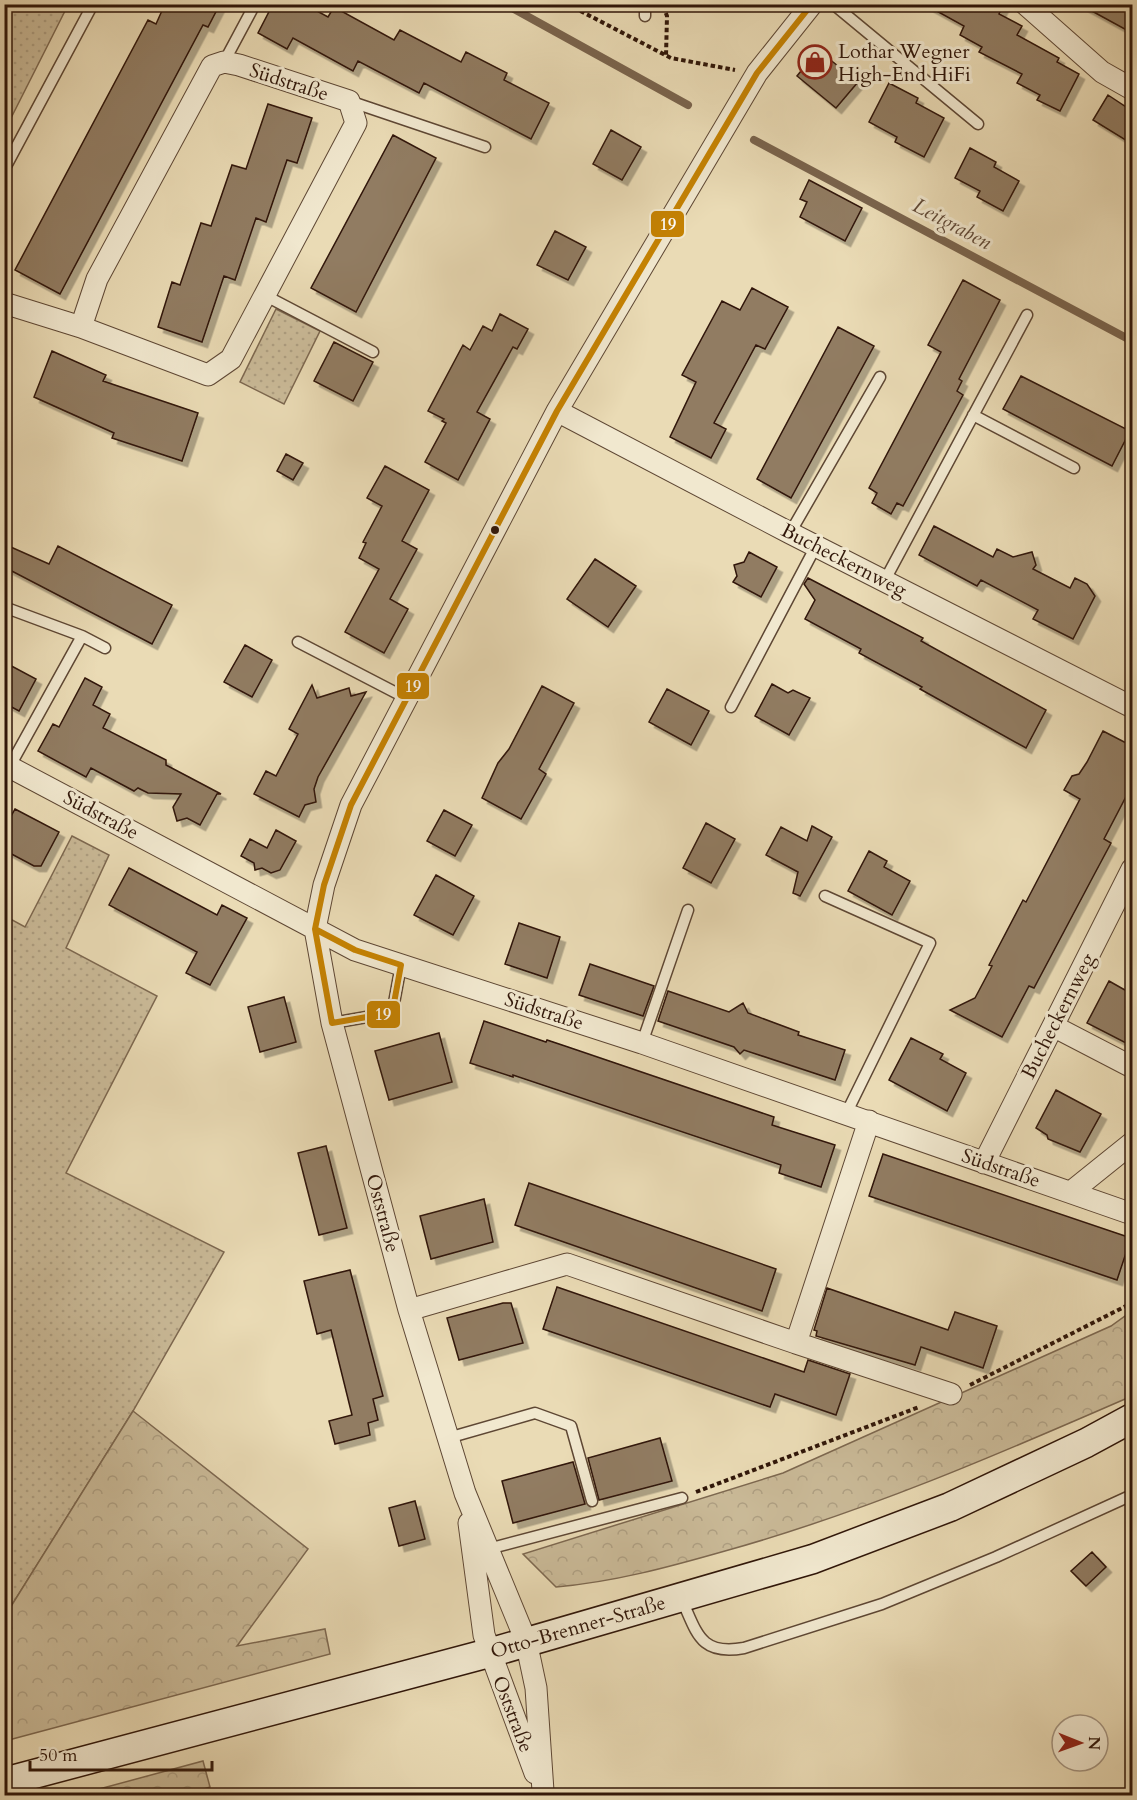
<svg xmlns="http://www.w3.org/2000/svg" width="1137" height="1800" viewBox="0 0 1137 1800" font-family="Cardo,serif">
	<defs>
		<pattern id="green-dots" width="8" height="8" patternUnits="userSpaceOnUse" patternTransform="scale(1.5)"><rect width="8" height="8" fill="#caba98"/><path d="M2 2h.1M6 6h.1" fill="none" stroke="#ae9f82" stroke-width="1.8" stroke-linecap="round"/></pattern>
		<pattern id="forest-crowns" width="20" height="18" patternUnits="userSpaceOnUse" patternTransform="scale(1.5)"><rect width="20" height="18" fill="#caba98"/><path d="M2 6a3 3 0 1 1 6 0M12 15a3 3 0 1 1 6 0" fill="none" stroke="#ae9f82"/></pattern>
		<filter id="shadow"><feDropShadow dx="5.5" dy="5.5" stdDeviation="0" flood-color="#0004"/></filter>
	</defs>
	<rect width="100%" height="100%" fill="#eadbb5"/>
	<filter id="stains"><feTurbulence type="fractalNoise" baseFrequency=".00333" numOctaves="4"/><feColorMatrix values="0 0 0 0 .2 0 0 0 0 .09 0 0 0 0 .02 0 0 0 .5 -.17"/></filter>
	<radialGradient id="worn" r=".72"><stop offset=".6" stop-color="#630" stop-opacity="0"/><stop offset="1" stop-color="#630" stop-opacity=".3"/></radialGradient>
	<path fill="url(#green-dots)" stroke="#7d6850" stroke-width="1.5" d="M5,4L68,5L5,130L4,5Z
		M276,309L320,331L284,404L240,382Z
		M72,836L109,855L66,948L157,996L66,1173L224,1252L133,1411L5,1616V916L25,927Z"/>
	<path fill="url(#forest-crowns)" stroke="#7d6850" stroke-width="1.5" d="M1132,1311V1396C999,1454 865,1512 725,1551C669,1567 614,1582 556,1587L523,1554L783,1473L1111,1326Z
		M133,1411L308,1549L237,1646L325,1629L330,1654L5,1741V1616Z
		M203,1761L210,1787L186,1795H77Z"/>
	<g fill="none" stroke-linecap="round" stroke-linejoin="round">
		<path stroke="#7a644d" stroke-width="8" d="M505,4L688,105
			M754,140L1132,341"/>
	</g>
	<path fill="#917c62" stroke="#301609" stroke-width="1.5" filter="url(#shadow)" d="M165,4H220L208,27L203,25L60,294L15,270L148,20L156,24Z
		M273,4H304L328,17L334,7L394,40L400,30L461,62L466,52L507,73L504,80L549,103L531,139L424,83L419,93L358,61L353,71L293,38L287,49L258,33Z
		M924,4H1004L999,14L1022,26L1017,35L1059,58L1057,62L1079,74L1060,111L1037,100L1040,95L1017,83L1022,74L979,52L982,47L960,35L964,26Z
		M1079,4H1132V33Z
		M818,50L858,82L836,108L797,76Z
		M889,83L918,98L916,103L944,118L924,157L895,142L897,137L869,122Z
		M1108,95L1132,111V144L1093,120Z
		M268,104L312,118L297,163L287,160L266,222L256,218L235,280L224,276L202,342L158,327L172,282L180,285L201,223L211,226L232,165L246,169Z
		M611,130L641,147L622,180L593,164Z
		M393,135L436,158L356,312L311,288Z
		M970,148L996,162L994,167L1019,181L1003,211L977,197L980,191L955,178Z
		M809,180L862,208L845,241L800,217L807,202L800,199Z
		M555,231L586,247L568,280L537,265Z
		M963,280L1000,300L959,379L962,381L957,391L963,395L903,506L897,503L891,514L872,503L877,493L869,488L941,352L928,345Z
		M752,288L788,307L765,349L756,345L714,423L726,429L711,458L670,437L696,382L682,375L722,301L740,310Z
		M500,314L528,329L517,349L513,347L477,412L490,419L458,480L425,462L446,423L442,421L444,419L428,411L463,345L470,350L483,326L492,331Z
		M838,327L874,346L791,498L757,479Z
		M334,342L373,362L353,401L314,381Z
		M52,351L106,375L103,381L198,413L182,461L112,438L114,433L34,397Z
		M1021,376L1130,431L1112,466L1003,409Z
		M286,454L303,463L293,480L277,471Z
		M385,466L429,490L402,541L417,549L390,599L408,609L384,653L345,632L379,569L359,558L366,543L363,542L382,506L367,498Z
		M934,526L993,557L997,549L1013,557L1032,552L1036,565L1033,569L1070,588L1075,578L1087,584L1095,596L1073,639L1033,619L1038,610L981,580L977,586L919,555Z
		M4,544L49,564L58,546L172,605L152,644L4,567Z
		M749,552L777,567L761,597L733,582L737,576L734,565L744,562Z
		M595,559L636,586L608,627L567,599Z
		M808,578L923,638L921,641L1046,710L1026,748L920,689L922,687L859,653L861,649L805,619L815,600L804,584Z
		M245,645L272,660L252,697L224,682Z
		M4,662L36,679L19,711L4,703Z
		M85,678L102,687L93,705L110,714L103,728L166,760V765L221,794H217L200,825L187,818L177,821L173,807L181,794L148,793L138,788L134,791L91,768L86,777L38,751L53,724L59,727Z
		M772,684L788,693L793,690L810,698L789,735L755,716Z
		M312,685L317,698L349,688L351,696L366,692L318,777L314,789L316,802L305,805L299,817L254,794L266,771L276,776L298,734L289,729Z
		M542,686L574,703L539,769L546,774L521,819L482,798L498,763L509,749Z
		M667,689L709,711L691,745L649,722Z
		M1103,731L1132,746V785L1104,839L1111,843L1095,873L1034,988L1029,986L1002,1037L950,1010L975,998L992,966L989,965L1023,900L1026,902L1080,799L1064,790L1072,776L1079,774L1087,762Z
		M15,809L59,832L41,866H34L4,850V829Z
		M444,810L472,825L455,856L427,841Z
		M706,823L735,839L711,883L683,868Z
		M812,826L832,837L800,896L793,893L798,872L766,855L781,827L807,841Z
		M276,830L296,841L280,870L271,873L262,868L255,870L254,863L241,856L250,839L267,848Z
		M869,851L887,861L884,867L910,881L892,915L848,891Z
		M129,868L217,915L222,905L247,918L210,985L186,973L197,952L109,905Z
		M436,875L474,896L453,935L414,915Z
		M519,923L560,937L547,978L505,964Z
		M590,964L654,986L643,1016L579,995Z
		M1109,981L1132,994V1030L1126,1043L1087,1023Z
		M668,991L729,1012L743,1003L748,1013L799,1032L798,1035L845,1050L835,1080L744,1050L740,1054L734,1047L658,1021Z
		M284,997L296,1042L260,1052L248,1007Z
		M484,1021L546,1042L547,1040L568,1047L774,1117L772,1125L835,1145L821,1187L779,1173L781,1165L513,1075V1077L470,1063Z
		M439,1033L452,1082L389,1100L375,1051Z
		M911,1038L943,1054L940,1059L966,1073L947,1111L889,1080Z
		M1056,1090L1101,1114L1080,1152L1048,1139L1047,1135L1036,1128Z
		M326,1146L347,1228L319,1235L298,1153Z
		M883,1154L1131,1238L1117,1280L869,1196Z
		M529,1183L776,1269L762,1311L515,1225Z
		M484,1199L493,1242L431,1259L420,1216Z
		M350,1270L383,1396L373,1399L378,1420L368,1423L370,1435L335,1444L329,1421L352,1415L331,1330L317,1334L304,1281Z
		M557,1287L804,1372L808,1360L850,1374L836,1415L775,1394L770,1407L543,1329Z
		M827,1288L948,1330L955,1312L997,1326L983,1368L921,1347L915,1365L816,1336L817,1331L814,1330Z
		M503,1303H511L523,1343L459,1360L447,1318Z
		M660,1438L672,1481L599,1500L588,1458Z
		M573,1462L585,1504L513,1523L502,1481Z
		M415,1501L425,1539L399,1546L389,1508Z
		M1092,1552L1106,1567L1086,1586L1071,1571Z"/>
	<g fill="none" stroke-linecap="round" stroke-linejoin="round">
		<g stroke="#5e4734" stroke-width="13">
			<path id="lane" d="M645,4V16
				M833,4L978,124
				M224,62L255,4
				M349,101L485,147
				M4,170L93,4
				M266,296L373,352
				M973,415L1074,468
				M790,533L880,377
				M885,580L1027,315
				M4,607L82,636L10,766
				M82,636L105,648
				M298,642L406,698
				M731,707L816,546
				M825,896L930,943L846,1114
				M332,1023L384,1014L394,1003L401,965
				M642,1043L688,910
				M448,1438L535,1413L571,1426L592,1501
				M488,1549L682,1498
				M681,1598C697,1632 699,1656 744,1648L882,1604L996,1557L1132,1495"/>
		</g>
		<g stroke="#5e4734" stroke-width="23">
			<path id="street" d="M1025,4L1102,72L1132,89
				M4,303L81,327L97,279L212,66L224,62L239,65L349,101L356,123L231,359L208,375L81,327
				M557,411L790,533L1132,707
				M4,764L355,950L642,1043L1132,1214
				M1053,1026L1132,1067
				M984,1163L1132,869
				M1071,1192L1132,1143
				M409,1310L567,1264L796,1343L869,1121
				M796,1343L951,1394
				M469,1523L484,1635L535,1773
				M543,1791L536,1688L526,1641L465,1493L409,1310L332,1023L315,929L324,885L351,805L557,411L757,73L812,4"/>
		</g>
		<g stroke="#301609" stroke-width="31">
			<path id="secondary" d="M4,1782L489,1653L813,1559L950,1507L1086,1443L1132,1418"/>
		</g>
		<path stroke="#301609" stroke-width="4" stroke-dasharray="4.5 3" stroke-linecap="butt" d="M567,4L671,58L735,70
			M663,6L667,16L666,56
			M970,1385L1132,1303
			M696,1492L919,1407"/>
		<use href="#lane" stroke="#f1e8cf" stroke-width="10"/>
		<use href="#street" stroke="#f1e8cf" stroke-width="21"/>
		<use href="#secondary" stroke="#f1e8cf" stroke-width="28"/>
		<g stroke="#f1e8cf" stroke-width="10">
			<path id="bus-1" d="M315,929L355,950L401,965L394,1003L384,1014L332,1023Z
				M315,929L324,885L351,805L557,411L757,73L812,4"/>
		</g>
		<use href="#bus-1" stroke="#c58202" stroke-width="6"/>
	</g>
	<defs>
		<g id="shop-ring" transform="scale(1.725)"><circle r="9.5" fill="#f1e8cf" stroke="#8f2418" stroke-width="1.5"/><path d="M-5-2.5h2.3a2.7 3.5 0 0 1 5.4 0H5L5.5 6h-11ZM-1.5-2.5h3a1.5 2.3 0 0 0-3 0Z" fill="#8f2418"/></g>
	</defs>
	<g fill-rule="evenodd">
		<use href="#shop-ring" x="815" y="62"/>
	</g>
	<circle fill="#301609" stroke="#f1e8cf" stroke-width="2" cx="495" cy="530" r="5"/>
	<g text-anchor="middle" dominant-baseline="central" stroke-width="6" stroke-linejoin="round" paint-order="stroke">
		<g font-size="20" fill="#301609" stroke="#f1e8cf" text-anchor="start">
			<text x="838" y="51">Lothar Wegner<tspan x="838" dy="23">High-End HiFi</tspan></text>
		</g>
		<g font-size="20" fill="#301609" stroke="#f1e8cf">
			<text transform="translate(289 82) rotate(18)">Südstraße</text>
			<text transform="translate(844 560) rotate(27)">Bucheckernweg</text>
			<text transform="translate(101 815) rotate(28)">Südstraße</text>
			<text transform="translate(544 1011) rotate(18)">Südstraße</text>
			<text transform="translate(1058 1016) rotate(-63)">Bucheckernweg</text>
			<text transform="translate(1001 1168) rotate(19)">Südstraße</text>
			<text transform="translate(383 1213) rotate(75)">Oststraße</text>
			<text transform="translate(578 1627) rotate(-16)">Otto-Brenner-Straße</text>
			<text transform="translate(513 1714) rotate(69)">Oststraße</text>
		</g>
		<g font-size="21" font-style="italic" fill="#614a37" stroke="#f1e8cf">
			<text transform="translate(952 224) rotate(28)">Leitgraben</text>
		</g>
	</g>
	<g stroke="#f1e8cf" stroke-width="2">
		<rect x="650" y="210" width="35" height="28" rx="6" fill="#c58202"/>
		<rect x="396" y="672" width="34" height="28" rx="6" fill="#c58202"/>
		<rect x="366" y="1000" width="35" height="29" rx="6" fill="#c58202"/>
	</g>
	<g font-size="16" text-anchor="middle" font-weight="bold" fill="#fff">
		<text x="668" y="230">19</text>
		<text x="413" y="692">19</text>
		<text x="383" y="1020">19</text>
	</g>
	<rect width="1137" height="1800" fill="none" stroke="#eadbb5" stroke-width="24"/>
	<rect x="6" y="6" width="1125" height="1788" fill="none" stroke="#301609" stroke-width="3"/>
	<rect x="12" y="12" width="1113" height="1776" fill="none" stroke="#301609" stroke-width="1.5"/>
	<g transform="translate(1080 1743) rotate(91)"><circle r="28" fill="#f1e8cf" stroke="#a49480" stroke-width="1.5"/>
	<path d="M0-4.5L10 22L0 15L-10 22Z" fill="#8f2418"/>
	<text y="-9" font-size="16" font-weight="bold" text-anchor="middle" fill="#301609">N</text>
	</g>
	<path d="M30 1761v9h182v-9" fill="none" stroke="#301609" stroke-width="3"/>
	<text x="39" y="1761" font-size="18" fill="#301609" stroke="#f1e8cf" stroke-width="4.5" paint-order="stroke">50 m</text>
	<rect width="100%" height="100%" filter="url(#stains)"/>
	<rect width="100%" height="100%" fill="url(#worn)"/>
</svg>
